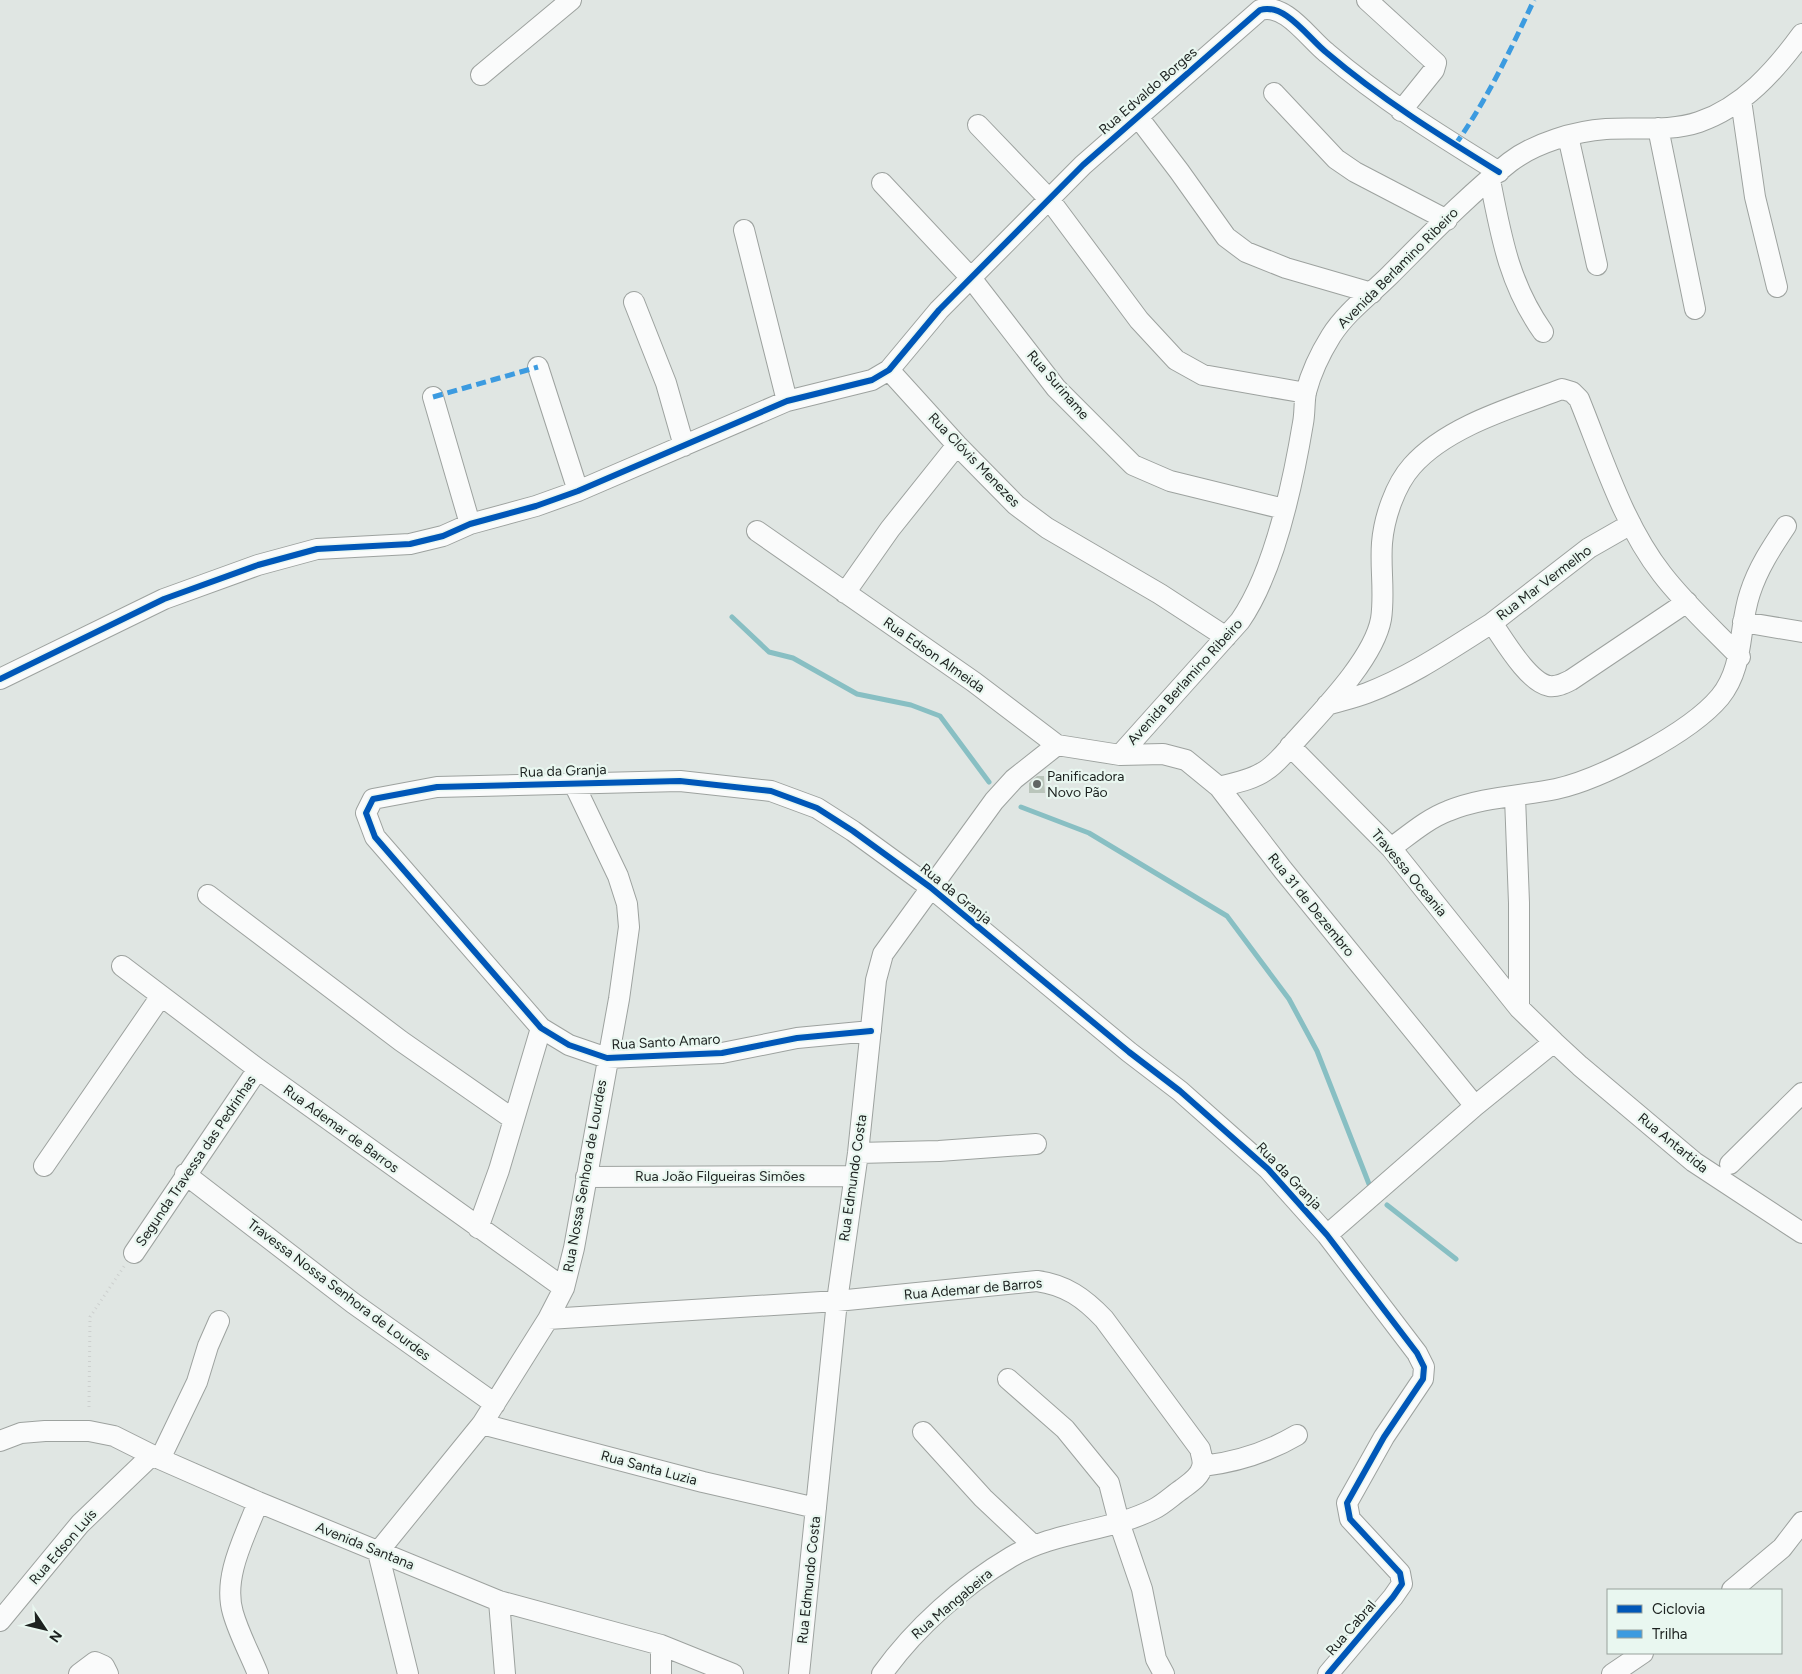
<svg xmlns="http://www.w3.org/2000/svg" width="1802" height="1674" viewBox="0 0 1802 1674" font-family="Figtree,sans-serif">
	<rect width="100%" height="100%" fill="#e0e6e3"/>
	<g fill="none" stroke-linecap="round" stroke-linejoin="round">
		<path stroke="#88bfc3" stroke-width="5" d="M732,617L769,652L793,658L857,694L911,705L940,716L989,782
			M1021,807L1089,833L1227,916L1289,999L1317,1051L1369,1184
			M1387,1205L1456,1259"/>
	</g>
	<path fill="#bac5bb" d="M1037,776H1044L1045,793H1029V783Z"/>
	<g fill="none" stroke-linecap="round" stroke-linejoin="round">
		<g stroke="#9da29f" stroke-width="22">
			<path id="minor" d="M1367,0L1436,63L1434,70L1401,111
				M481,75L571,0
				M1274,93L1336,159L1355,172L1447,220
				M1741,100L1755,197L1777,287
				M1138,117L1179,171L1226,237L1246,252L1286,268L1372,293
				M978,125L1049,199L1139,320L1176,360L1203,375L1306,393
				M1658,128L1695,309
				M1568,136L1597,265
				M1490,180C1501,236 1509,284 1543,332
				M882,183L971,278L1056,388L1133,465L1170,481L1284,509
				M744,230L787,401
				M634,302L666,383L684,446
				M538,367L578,491
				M889,370L957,445L1016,505L1047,528L1160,594L1226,637
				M433,397L470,524
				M1631,524L1589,548L1492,623C1504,640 1528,682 1549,686C1557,687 1563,684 1571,680L1687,602
				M757,531L974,682L1057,745L1120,755L1163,754L1186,760L1219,787L1283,870L1475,1106
				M845,593L890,529L957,445
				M1743,622L1802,632
				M0,679L164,599L258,565L317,549L410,544L443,536L470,524L536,506L578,491L787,401L872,380L889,370L939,310L1083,165L1260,10C1285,2 1309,39 1327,53C1381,99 1439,135 1499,172
				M1327,705C1340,701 1354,698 1367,693C1412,676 1452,648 1492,623
				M1290,746L1391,848L1519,1008L1554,1042L1580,1066L1694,1162L1802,1233
				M1120,755L1240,621C1274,572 1293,483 1303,423C1305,413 1304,402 1306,392C1311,373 1321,352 1331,336C1346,312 1371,294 1390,275C1428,237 1468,195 1510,162C1535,143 1575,131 1606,129C1636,127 1670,132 1699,122C1743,107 1775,71 1802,34
				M1219,787C1234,783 1252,780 1265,771C1278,763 1287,750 1297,739C1324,709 1374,658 1381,619C1385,594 1380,568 1382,543C1384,518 1395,485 1412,466C1447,426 1514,407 1562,389L1572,392L1579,399C1603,458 1623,524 1662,574C1685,604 1714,630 1740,657
				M1515,797L1519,903V1008
				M1391,848C1409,835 1427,819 1448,811C1482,797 1521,796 1556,789C1601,779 1690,733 1720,697C1745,666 1738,628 1750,593C1758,568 1772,547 1786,526
				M208,895L401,1041L513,1119
				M122,966L258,1069L564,1288
				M871,1031L797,1038L722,1053L607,1058L569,1045L541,1028L375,837L366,813L373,799L437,787L680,781L771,791L817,808L853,831L930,887L1129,1052L1180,1091L1268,1169L1327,1235L1417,1353L1424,1367L1423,1379L1384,1437L1347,1503L1350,1519L1400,1573L1402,1584L1393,1597L1328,1674
				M858,1153L939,1151L1036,1144
				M1730,1164L1802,1093
				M44,1166L161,996
				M185,1174L353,1303L495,1404
				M586,1177L854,1176
				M478,1228L499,1170L541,1028
				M1327,1235L1475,1106L1554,1042
				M134,1253L258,1069
				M548,1319L837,1301L1037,1281C1066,1285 1084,1298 1104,1319L1200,1449C1201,1455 1204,1461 1202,1467C1200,1477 1190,1483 1182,1489C1173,1495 1164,1504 1154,1509C1109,1532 1055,1531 1011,1557C962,1586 915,1628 882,1674
				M1008,1379L1065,1429L1109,1483L1119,1522L1142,1589L1156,1659L1164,1674
				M482,1424L703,1482L816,1508
				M923,1432L983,1498L1033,1545
				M0,1441L21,1433L45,1431H89L114,1436L160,1459L258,1502L499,1601L661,1645L733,1674
				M160,1459L197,1382L208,1346L219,1321
				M1203,1466C1237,1462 1268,1452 1297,1435
				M258,1502C246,1535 222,1576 233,1613C239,1634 250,1654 258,1674
				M1732,1590L1782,1548L1802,1522
				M499,1601L505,1674
				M0,1621L80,1524L152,1455
				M661,1645V1674
				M79,1674L95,1662L104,1666L108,1674
				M408,1674L378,1552L482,1424L548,1319L564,1288L574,1248L619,999L629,927L627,904L618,876L574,784
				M799,1674L837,1301L858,1153L876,980L883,954L994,801L1014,779L1057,745
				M1612,1674L1643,1653"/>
		</g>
		<path stroke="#cdd0cf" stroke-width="3" stroke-dasharray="1 4" stroke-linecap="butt" d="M89,1407L90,1317L125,1265"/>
		<use href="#minor" stroke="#fafbfb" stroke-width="20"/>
		<path stroke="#3c9be0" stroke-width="5" stroke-dasharray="10 5" stroke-linecap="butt" d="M1455,145C1487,100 1510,51 1534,0
			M433,397L538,367"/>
		<g stroke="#e9f7f0" stroke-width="9">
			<path id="cycleway" d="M0,679L164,599L258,565L317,549L410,544L443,536L470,524L536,506L578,491L787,401L872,380L889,370L939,310L1083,165L1260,10C1285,2 1309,39 1327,53C1381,99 1439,135 1499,172
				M871,1031L797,1038L722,1053L607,1058L569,1045L541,1028L375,837L366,813L373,799L437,787L680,781L771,791L817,808L853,831L930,887L1129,1052L1180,1091L1268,1169L1327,1235L1417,1353L1424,1367L1423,1379L1384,1437L1347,1503L1350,1519L1400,1573L1402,1584L1393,1597L1328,1674"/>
		</g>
		<use href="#cycleway" stroke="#0057b8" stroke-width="6"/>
	</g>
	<circle fill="#616664" stroke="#e9f7f0" stroke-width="2" cx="1037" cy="784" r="5"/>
	<g text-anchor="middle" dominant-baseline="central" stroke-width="4.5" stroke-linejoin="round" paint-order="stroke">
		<g font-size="14" fill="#1c211f" stroke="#e9f7f0">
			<text transform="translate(1148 91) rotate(-41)">Rua Edvaldo Borges</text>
			<text transform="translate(1398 268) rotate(-45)">Avenida Berlamino Ribeiro</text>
			<text transform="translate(1058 385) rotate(49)">Rua Suriname</text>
			<text transform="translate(974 460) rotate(46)">Rua Clóvis Menezes</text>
			<text transform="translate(1544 583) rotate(-37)">Rua Mar Vermelho</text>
			<text transform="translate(934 655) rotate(35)">Rua Edson Almeida</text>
			<text transform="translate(1185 682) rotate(-48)">Avenida Berlamino Ribeiro</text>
			<text transform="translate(563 771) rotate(-2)">Rua da Granja</text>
			<text transform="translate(1409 873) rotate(50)">Travessa Oceania</text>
			<text transform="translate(956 894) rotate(39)">Rua da Granja</text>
			<text transform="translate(1311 905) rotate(51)">Rua 31 de Dezembro</text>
			<text transform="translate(666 1042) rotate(-3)">Rua Santo Amaro</text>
			<text transform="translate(341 1129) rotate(36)">Rua Ademar de Barros</text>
			<text transform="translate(1673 1143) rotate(39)">Rua Antartida</text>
			<text transform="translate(196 1161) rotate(-56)">Segunda Travessa das Pedrinhas</text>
			<text transform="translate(585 1176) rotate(-80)">Rua Nossa Senhora de Lourdes</text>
			<text x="720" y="1176">Rua João Filgueiras Simões</text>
			<text transform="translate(1289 1176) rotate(46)">Rua da Granja</text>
			<text transform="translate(853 1178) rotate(-82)">Rua Edmundo Costa</text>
			<text transform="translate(973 1289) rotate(-5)">Rua Ademar de Barros</text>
			<text transform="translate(339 1290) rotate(37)">Travessa Nossa Senhora de Lourdes</text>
			<text transform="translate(649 1468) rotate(15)">Rua Santa Luzia</text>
			<text transform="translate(365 1546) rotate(22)">Avenida Santana</text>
			<text transform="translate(63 1547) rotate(-49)">Rua Edson Luís</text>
			<text transform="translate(809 1580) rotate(-84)">Rua Edmundo Costa</text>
			<text transform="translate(952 1604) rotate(-40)">Rua Mangabeira</text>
			<text transform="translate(1351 1628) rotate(-49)">Rua Cabral</text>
		</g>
		<g font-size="14" fill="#1c211f" stroke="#e9f7f0" text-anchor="start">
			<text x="1047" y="776">Panificadora<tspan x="1047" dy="16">Novo Pão</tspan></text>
		</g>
	</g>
	<rect x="1607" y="1589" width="175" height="65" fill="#e9f7f0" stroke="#97a19c"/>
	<rect x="1617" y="1605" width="25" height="8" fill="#0057b8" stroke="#97a19c"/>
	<text x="1652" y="1614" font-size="15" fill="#1c211f">Ciclovia</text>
	<rect x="1617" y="1630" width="25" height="8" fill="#3c9be0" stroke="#97a19c"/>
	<text x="1652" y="1639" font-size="15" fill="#1c211f">Trilha</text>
	<g transform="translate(45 1629) rotate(125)" stroke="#e9f7f0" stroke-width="4" paint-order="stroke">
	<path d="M0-4L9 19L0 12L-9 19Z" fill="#1c211f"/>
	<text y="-8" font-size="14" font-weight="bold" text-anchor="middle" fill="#1c211f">N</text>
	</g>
</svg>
